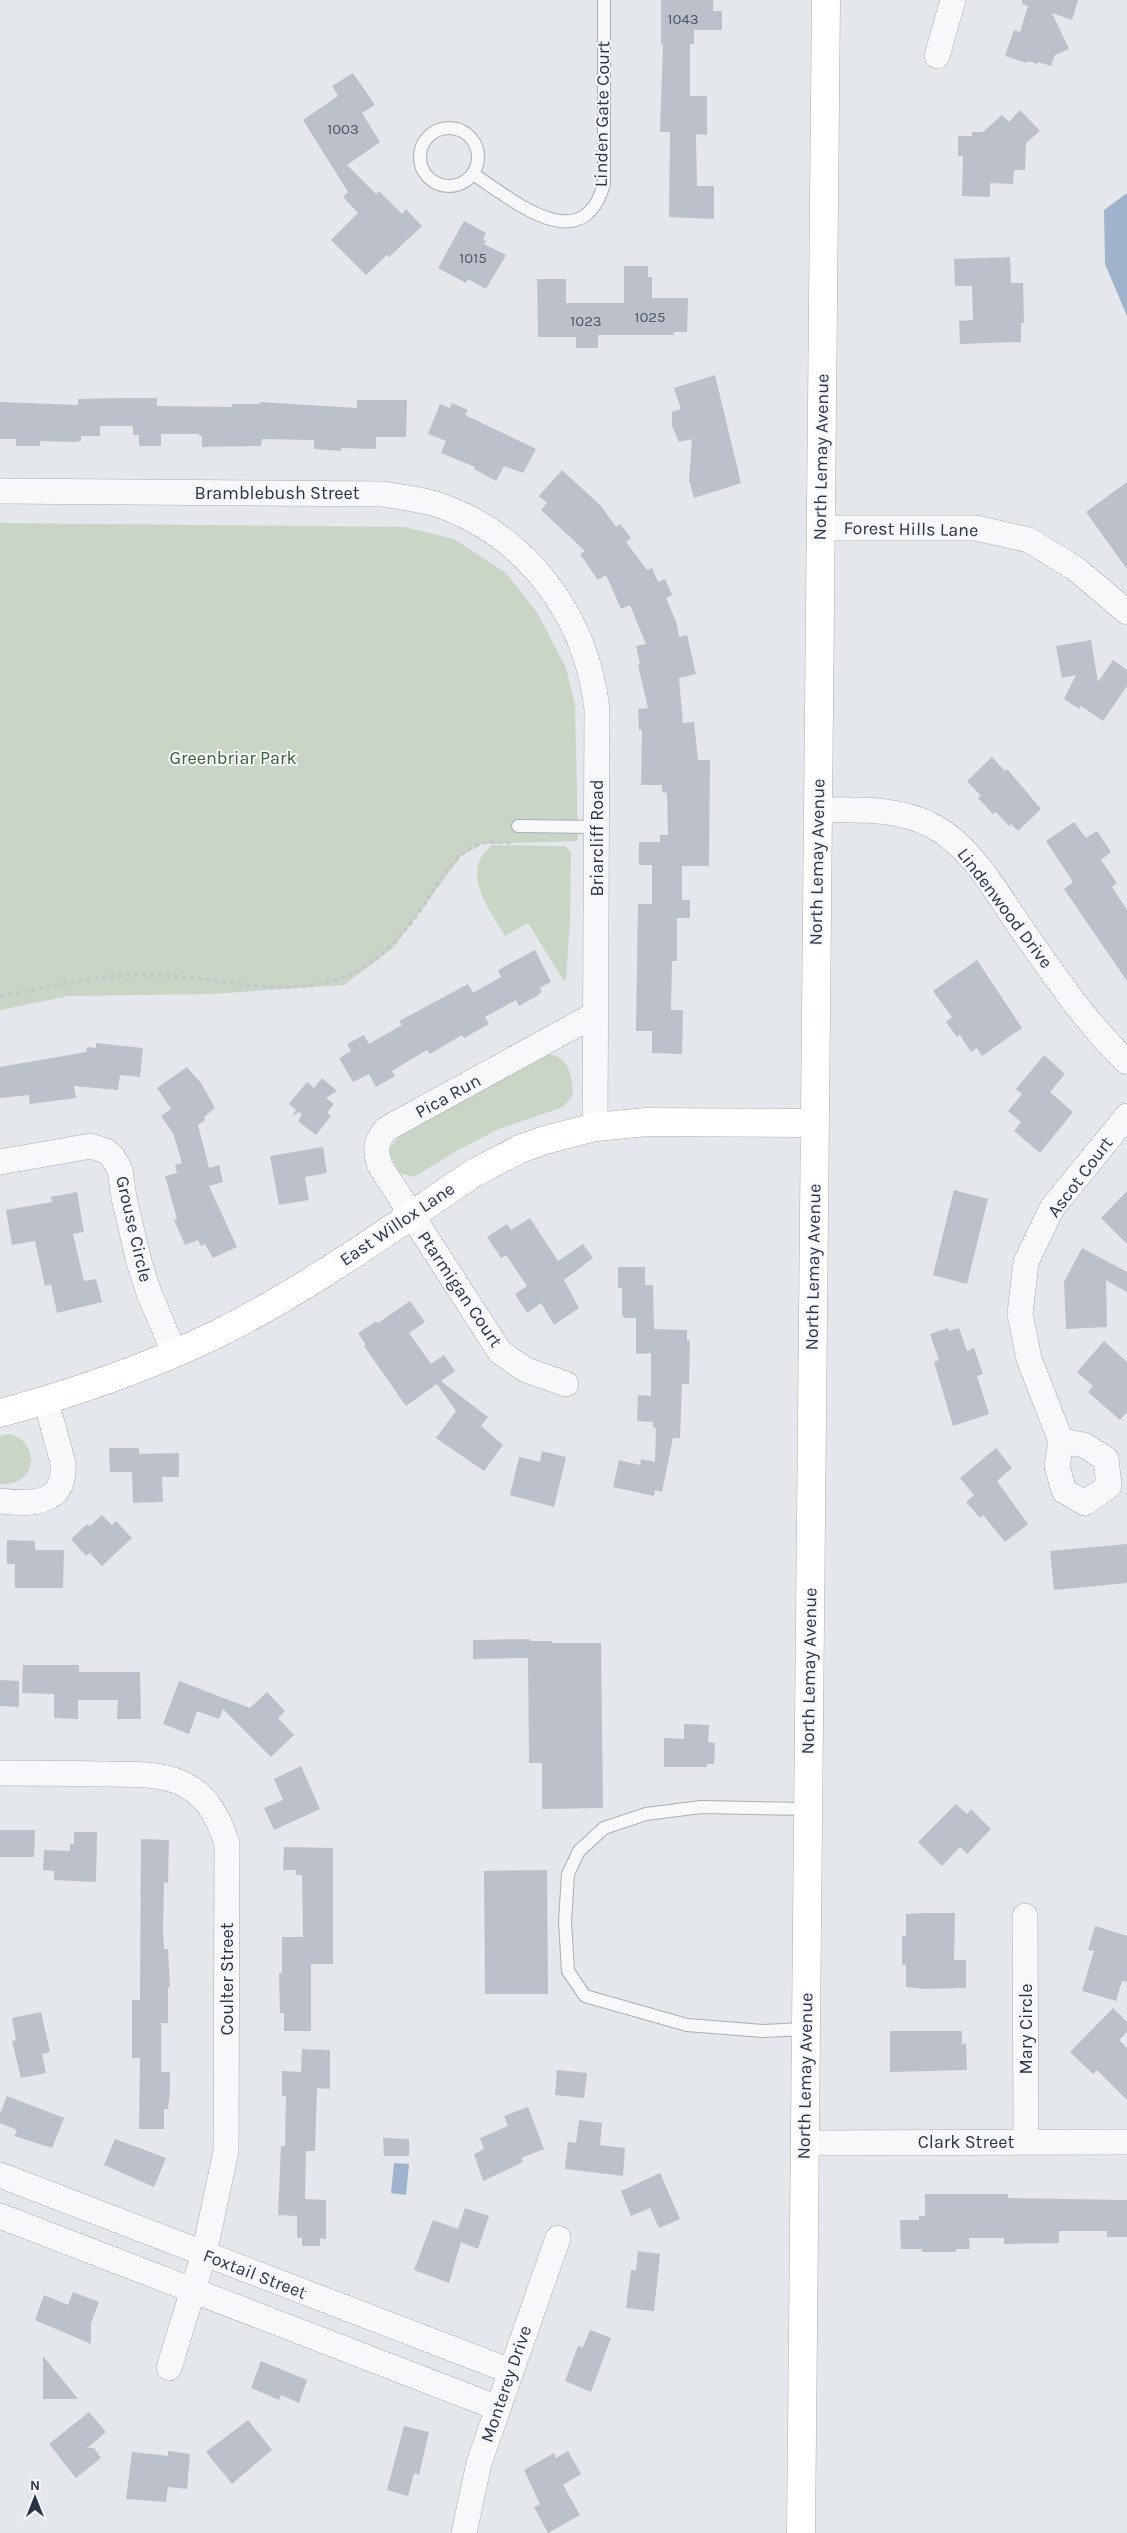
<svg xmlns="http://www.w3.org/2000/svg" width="1127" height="2533" viewBox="0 0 1127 2533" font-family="Karla,sans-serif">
	<rect width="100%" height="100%" fill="#e4e7ec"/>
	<path fill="#c9d6c5" d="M0,523L404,527L454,539L506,573L538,614L566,668L575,705L578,841L483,844L462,855L393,948L344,985L211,994L69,996L0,1010Z
		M493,845L565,846L571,852L570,921L566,978L564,981L528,923L505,936C489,909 458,869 493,845Z
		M548,1054C570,1057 572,1076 573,1095L563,1107L499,1129L458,1150L414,1177L400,1173L389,1154V1149L399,1136Z
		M9,1434C40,1440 39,1487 0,1484V1436Z"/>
	<path fill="#9fb4cc" d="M1127,193V316L1105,264L1104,210Z
		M394,2163L409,2164L406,2195L391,2193Z"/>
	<path fill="#bbc0ca" d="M661,0H713V11H722V30H694V44H690V96H707V135L696,134L697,186H714V219L669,217L670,132H660L663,44H661Z
		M1022,0H1078L1072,20L1052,13L1069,49L1055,55L1051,66L1038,62L1037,64L1028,61L1027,63L1005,56L1014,30L1020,32L1028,6L1022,4Z
		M353,73L375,105L362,113L380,142L347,165L376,194L379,191L402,214L406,209L422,226L389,257L387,255L366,275L331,240L358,213L343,197L348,192L303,120L338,96L332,86Z
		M1020,110L1040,131L1026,143L1025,170H1014L1013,184L990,183V197L962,196L963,156H958V136H972V132H983L1002,115L1009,122Z
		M464,221L486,233L483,240L486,241L484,244L506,255L486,289L468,279L466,283L438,268Z
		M1010,257L1011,283H1023L1024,323H1021V342L960,344L959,321L973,320L972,286H955L954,259Z
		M624,266H648V277H652V298H688L687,332H674V335H598V348H576V337H538L537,279H566V303H624Z
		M715,375L741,483L694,498L689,480L692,439L679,442L672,426V412L681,409L674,388Z
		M121,398H157V406L232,407V404H260V402L357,408V400H407L406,437H376V449L341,448V451L314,449V440L262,439L261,446L202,447V436H199V434H161V446H139V435H133V426H100V436H81V441L74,442L40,441V446H16V439H0V402L78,405V399Z
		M452,403L468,410L465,415L536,449L523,473L504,466L496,481L474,469L475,467L441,453L446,441L428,434L440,404L450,408Z
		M562,470L601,506L616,527L620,524L631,538L626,542L647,570L652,568L658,582L665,579L672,595L666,598L677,624L679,637L687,635L696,674L679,678L683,723L694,722L698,760H710L709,866H682V900H690V918H677V961H672L671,1010H683L682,1054L652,1053V1031H636L638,904H652V865H639V842H660V835H668L667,793L662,792V785H641L642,730H639L638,709L648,708L638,665L640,664L636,646L646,644L630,605L621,609L606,575L598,580L580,554L585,551L541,510L547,503L539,496Z
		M1127,482V569L1086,512Z
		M1091,640L1098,682L1113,660L1127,670V686L1103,721L1081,706L1079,709L1064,699L1076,675L1062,678L1056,646Z
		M992,757L1005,771L1007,769L1041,809L1018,831L1011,824L1009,826L996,812L993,814L978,798L981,796L967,781Z
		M1074,822L1086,838L1097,831L1111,852L1101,860L1117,883L1112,887L1127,910V981L1064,889L1073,882L1046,841Z
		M535,950L551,982L539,988L542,991L537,996L519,1006L516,1000L485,1017L489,1024L464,1038L462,1035L430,1054L427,1050L392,1071L395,1076L376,1087L369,1074L353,1082L339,1058L351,1051L347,1044L364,1035L369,1044L402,1025L399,1021L468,984L473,993L501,977L498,970Z
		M977,960L1022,1028L982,1056L977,1048L971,1052L960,1035L957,1037L946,1022L952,1017L933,991Z
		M96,1043L143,1048L140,1077L120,1075L118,1090L74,1086L76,1098L30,1104L29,1095L0,1098V1067L86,1052L87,1047L96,1048Z
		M1044,1055L1065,1074L1050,1092L1073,1112L1040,1153L1014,1131L1021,1122L1008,1111L1022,1094L1016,1089Z
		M187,1067L201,1083L215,1108L204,1117L205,1120L198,1125L209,1168L219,1165L223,1182L209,1186L237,1247L213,1258L205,1244L201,1246L198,1240L185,1245L174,1220L177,1219L165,1176L177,1173L175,1165L182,1163L173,1133L161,1116L171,1109L157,1088Z
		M322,1078L337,1091L326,1098L334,1104L327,1113L331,1116L316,1135L298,1121L302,1115L299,1112L292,1116L296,1110L289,1104L307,1082L314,1088Z
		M323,1147L327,1173L305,1177L309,1200L279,1205L270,1156Z
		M954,1190L988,1199L967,1284L933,1275Z
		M1127,1191V1244L1101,1218Z
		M77,1192L84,1232L73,1234L84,1281L96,1279L102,1302L57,1313L51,1284L45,1286L35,1241L12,1245L6,1210L52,1202L51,1197Z
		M530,1218L558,1261L583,1244L593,1258L564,1280L579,1308L554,1325L541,1303L527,1313L515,1294L527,1286L506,1255L501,1258L487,1237L507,1224L511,1230Z
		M1082,1248L1127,1272V1292L1106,1280L1107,1327L1066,1329L1064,1282Z
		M618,1267H645V1285H653L654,1329L687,1330V1341L690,1340L689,1384H682L680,1438H673L662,1492L655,1490L654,1496L613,1487L619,1460L640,1465L641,1459L655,1462L656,1428L653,1427V1422L637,1421L638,1395L651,1396V1353L636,1354V1318H624L622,1314V1288H618Z
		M410,1301L425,1322L409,1333L431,1364L444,1355L455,1371L441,1381L488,1417L481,1426L503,1445L484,1471L436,1438L456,1411L437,1384L406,1406L364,1346L366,1345L358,1333L376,1321L378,1323Z
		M948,1328L949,1331L959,1328L967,1351L974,1348L983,1374L977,1376L989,1414L953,1426L934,1362L939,1360L930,1334Z
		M1104,1341L1127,1362V1412L1120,1420L1088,1392L1093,1386L1077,1372Z
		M109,1448H139V1454L179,1453V1477H162L163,1502L133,1503L132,1472H110Z
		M996,1448L1012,1468L997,1481L1028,1524L1005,1542L983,1515L980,1518L966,1502L974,1495L960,1478Z
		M542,1451L566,1457L554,1507L510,1495L519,1457L540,1462Z
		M102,1515L112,1525L116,1521L132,1538L102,1566L90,1553L86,1556L71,1539L87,1524L90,1526Z
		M7,1540L35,1541V1550H64L63,1588H15V1564H7Z
		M1127,1544V1583L1054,1590L1050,1551Z
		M530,1639V1641H552V1643H601L603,1808L542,1809V1763H529L528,1658L473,1659V1640Z
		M23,1665H79V1672H140L141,1719H117L118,1700H78V1719L54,1718V1694L22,1693Z
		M0,1680L19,1681V1707L0,1706Z
		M179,1681L250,1708L267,1692L285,1711L278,1718L294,1735L271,1757L223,1709L219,1719L197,1711L189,1734L163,1724Z
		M684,1724L709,1725L708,1742L715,1743L714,1764H707V1767H664V1738L684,1739Z
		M301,1766L320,1809L274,1830L264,1808L283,1800L274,1779Z
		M956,1804L967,1814L971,1809L991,1829L967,1854L960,1847L942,1866L918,1842Z
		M0,1830H35L34,1857H0Z
		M74,1832H97L96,1882L54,1880V1871L43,1870L44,1850L70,1851V1844H74Z
		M141,1839L169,1840L168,1883L164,1882L163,1930L164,1949H168L170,1987H168V2023H161V2072H170V2092L168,2109H164V2129H139L140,2058H132V2000H140Z
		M284,1847L333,1848V1964H311V2031H284V2013H280L279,1973H282V1937H303L302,1875H296V1870H283Z
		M547,1870L548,1994H485L484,1871Z
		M922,1913H955L954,1960H966V1988L924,1989L906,1987V1965H902V1936H906V1914Z
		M1095,1926L1127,1936V1982L1122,1981L1116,2001L1082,1991L1094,1951L1088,1950Z
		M1113,2008L1127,2022V2032L1119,2040L1127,2048V2100L1097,2070L1093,2074L1070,2052Z
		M41,2012L50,2052L42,2054L46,2073L21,2078L12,2041L16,2040L12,2018Z
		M890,2031H962V2044L966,2043L967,2070L890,2072Z
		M302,2049L330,2050V2089L317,2088L315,2151H306L305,2199L326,2200V2239L320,2238V2246H302V2238H297V2216L278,2215L281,2146H285L286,2096H282V2071L301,2072Z
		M557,2070L587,2073L584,2098L555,2095Z
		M7,2096L64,2118L52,2148L14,2136L17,2130L0,2123V2114Z
		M528,2107L544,2149L521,2158L523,2162L483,2181L474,2154L484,2149L480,2138L508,2126L504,2116Z
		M579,2120L602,2123L600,2145L625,2148L623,2176L565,2169L568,2142L576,2143Z
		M383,2138L409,2139V2156H384Z
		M115,2139L166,2158L154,2187L104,2165Z
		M660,2173L680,2219L659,2228L650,2208L631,2216L621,2191Z
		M925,2194H1008V2198L1127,2200V2237H1107V2231H1059V2243L1004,2244V2238H969L970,2249H956V2252H922V2249H901L900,2220H919V2216H925Z
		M465,2208L489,2216L478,2249L461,2242L449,2283L414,2270L433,2220L458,2229Z
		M638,2251L660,2254L654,2311L626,2308L631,2270H636Z
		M73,2292L99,2302L91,2323V2344L35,2320L44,2295L68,2305Z
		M590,2330L611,2338L591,2392L565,2381L578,2346L583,2347Z
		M43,2356L78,2399H43Z
		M261,2361L307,2380L299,2403L281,2395L279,2400L251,2388Z
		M89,2412L106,2432L87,2448H94L101,2458L76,2478L49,2444Z
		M248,2420L272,2450L232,2484L206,2452Z
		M404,2426L429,2432L419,2475L414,2473L408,2496L387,2490Z
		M168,2451L190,2454L187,2489L168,2487L166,2502L126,2499L132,2452L168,2456Z
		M568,2451L581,2474L563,2485L580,2515L548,2533L534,2507L540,2504L524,2470L554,2453L556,2458Z"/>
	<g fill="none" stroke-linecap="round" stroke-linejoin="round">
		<g stroke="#a9aeb7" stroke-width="14">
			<path id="lane" d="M420 157a29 29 0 1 1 58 0a29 29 0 1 1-58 0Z
				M473,174C512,199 582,261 604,184V0
				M518,826L597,827
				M806,2029L763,2031L687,2025L585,1996L568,1971L565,1921L568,1874L579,1851L604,1828L646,1814L701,1807L808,1809"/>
		</g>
		<g stroke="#a9aeb7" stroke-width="26">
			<path id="street" d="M937,56L953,0
				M0,491L383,494C401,497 419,499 436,504C527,535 586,615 597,709L595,1127
				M820,528H976L1029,540L1076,569L1127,612
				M818,810C856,810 898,807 933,826C973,848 996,892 1021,928C1054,975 1086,1023 1127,1062
				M0,1162L91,1146L106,1151L112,1156L120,1170L124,1198L139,1262L149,1293L175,1354
				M566,1384L526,1370L500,1352L380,1166C375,1151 375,1141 386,1129L596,1014
				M1061,1441L1084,1445L1106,1459L1109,1486L1085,1503L1064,1491L1057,1466L1061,1441L1029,1359L1020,1314L1026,1262L1052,1208L1127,1116
				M0,1501C31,1505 66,1505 63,1463L46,1401
				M0,1773C33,1773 66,1773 99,1774C164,1774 205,1772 227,1844L226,2151L204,2254L169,2368
				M1025,1916L1026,2142
				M805,2143L1127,2142
				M0,2175L510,2371
				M0,2216L498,2408
				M464,2533L479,2463L558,2238"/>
		</g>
		<g stroke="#a9aeb7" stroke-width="29">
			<path id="secondary" d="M0,1413C75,1393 147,1368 217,1334C308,1289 390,1229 474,1173L520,1149L545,1140L595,1127L647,1122L815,1123
				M801,2533L826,0"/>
		</g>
		<path stroke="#c2c5cb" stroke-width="3" stroke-dasharray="4 4" stroke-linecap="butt" d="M0,996C50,987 102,973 153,975C217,976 282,1000 344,977C376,965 400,938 420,911C436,888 453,851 483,843C492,841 504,843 513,843"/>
		<use href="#lane" stroke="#f7f8fa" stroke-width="12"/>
		<use href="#street" stroke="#f7f8fa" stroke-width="25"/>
		<use href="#secondary" stroke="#fff" stroke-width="28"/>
	</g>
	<g text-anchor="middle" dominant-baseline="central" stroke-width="4" stroke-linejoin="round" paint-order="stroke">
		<g font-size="15" fill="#4f5766">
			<text x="683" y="19">1043</text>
			<text x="343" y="129">1003</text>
			<text x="473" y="258">1015</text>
			<text x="650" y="317">1025</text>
			<text x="586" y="321">1023</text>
		</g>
		<g font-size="18" fill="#2b3445" stroke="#f4f6f9">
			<text transform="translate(602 114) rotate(-89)">Linden Gate Court</text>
			<text transform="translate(821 457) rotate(-89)">North Lemay Avenue</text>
			<text x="277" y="493">Bramblebush Street</text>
			<text transform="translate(911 529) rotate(1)">Forest Hills Lane</text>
			<text transform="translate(597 838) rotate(-90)">Briarcliff Road</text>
			<text transform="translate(817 862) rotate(-89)">North Lemay Avenue</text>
			<text transform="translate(1005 908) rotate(53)">Lindenwood Drive</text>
			<text transform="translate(448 1096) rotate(-29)">Pica Run</text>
			<text transform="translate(1080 1177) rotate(-53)">Ascot Court</text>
			<text transform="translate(397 1224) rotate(-34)">East Willox Lane</text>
			<text transform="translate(134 1229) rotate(77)">Grouse Circle</text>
			<text transform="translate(813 1267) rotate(-89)">North Lemay Avenue</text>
			<text transform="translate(460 1289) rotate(56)">Ptarmigan Court</text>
			<text transform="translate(809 1671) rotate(-89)">North Lemay Avenue</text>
			<text transform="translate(227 1979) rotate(-90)">Coulter Street</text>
			<text transform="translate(1026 2029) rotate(-90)">Mary Circle</text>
			<text transform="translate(805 2076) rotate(-89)">North Lemay Avenue</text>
			<text x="966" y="2142">Clark Street</text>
			<text transform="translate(255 2274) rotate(21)">Foxtail Street</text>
			<text transform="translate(506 2384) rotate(-71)">Monterey Drive</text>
		</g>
		<g font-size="18" fill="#3f6138" stroke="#f4f6f9">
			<text x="233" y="758">Greenbriar Park</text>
		</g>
	</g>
	<g transform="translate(35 2498)" stroke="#f4f6f9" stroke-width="4" paint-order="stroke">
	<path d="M0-4L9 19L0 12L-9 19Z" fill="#2b3445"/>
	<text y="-8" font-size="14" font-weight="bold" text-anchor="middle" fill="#2b3445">N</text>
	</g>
</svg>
